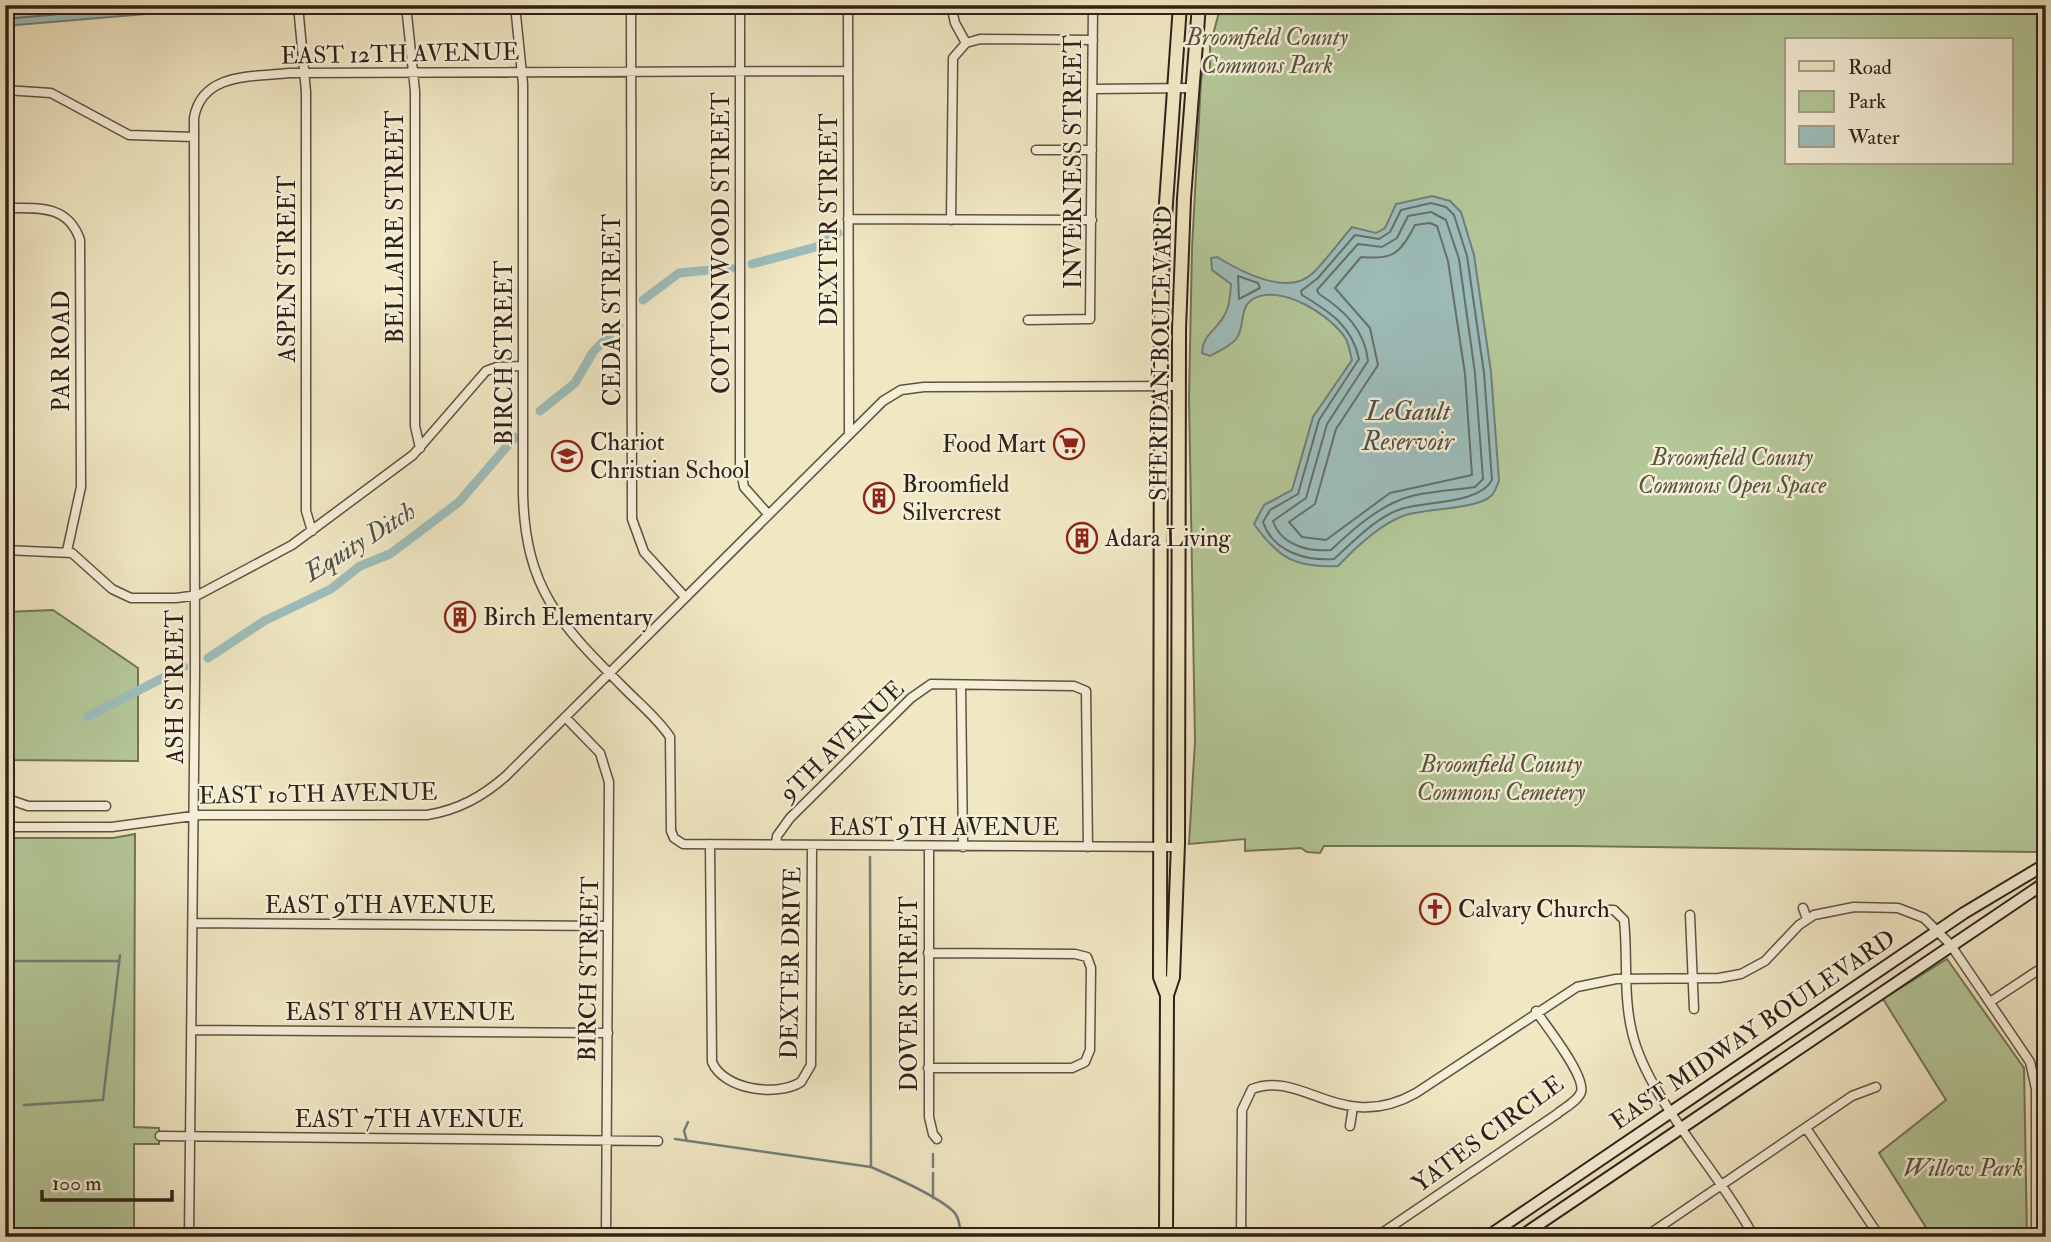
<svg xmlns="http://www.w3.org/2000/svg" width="2051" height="1242" viewBox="0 0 2051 1242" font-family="'IM FELL Double Pica',serif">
	<rect width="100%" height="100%" fill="#f0e7c3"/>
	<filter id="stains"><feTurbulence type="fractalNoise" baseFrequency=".00286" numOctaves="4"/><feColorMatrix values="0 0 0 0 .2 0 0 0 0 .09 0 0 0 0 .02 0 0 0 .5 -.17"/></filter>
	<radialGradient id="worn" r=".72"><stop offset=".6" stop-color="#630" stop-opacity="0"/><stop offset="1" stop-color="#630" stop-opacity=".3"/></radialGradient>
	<path fill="#b4c798" stroke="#727458" stroke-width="2" fill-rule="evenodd" d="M1221,5H2046V850L2035,852L1574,846H1324L1320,853L1307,852L1301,848L1245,851V839L1189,844L1195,741L1189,398L1192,248L1201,81L1202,73L1210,74V46ZM1787,40H2011V163H1787Z
		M53,610L138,668V761L5,760V612Z
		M135,834L134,1127L159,1128V1144H134V1237H5V838H113Z
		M1947,959L2024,1068L2027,1237H1932L1879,1153L1946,1100L1883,999Z"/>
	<path fill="#9dbebc" stroke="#717f7a" stroke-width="2" d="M5,5H204L146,14L5,26Z
		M1432,196L1450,201L1461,212L1474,255L1491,372L1499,481C1497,485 1495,492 1492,495C1478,510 1424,508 1403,516C1379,525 1355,548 1338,566C1296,568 1279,559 1254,524L1264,505L1292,490L1313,417L1352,360C1350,353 1349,345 1346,339C1331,315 1280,283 1253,299C1239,307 1245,326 1237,338C1231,346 1219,351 1210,356L1202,353C1203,337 1210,335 1219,323C1229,312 1230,299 1231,284L1212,270L1211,258L1217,257C1241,272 1289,297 1313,273C1327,259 1339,242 1352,227L1376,233L1385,228L1396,204Z"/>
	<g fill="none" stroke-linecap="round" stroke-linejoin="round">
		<path stroke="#66706a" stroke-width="2" d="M5,19L159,5
			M1431,203L1446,207L1454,215L1467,256L1484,373L1492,480C1479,504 1427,501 1401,509C1376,517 1353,542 1334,559C1306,561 1273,552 1263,522L1270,510L1298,494L1319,420L1359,359C1352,326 1330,312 1302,295L1301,291L1318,278L1355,235L1379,239L1390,232L1401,210Z
			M1431,212L1446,220L1459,259L1475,373L1483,479L1475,487C1449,491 1417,491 1393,503C1370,514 1349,533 1331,550C1308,552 1281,545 1273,521L1306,498L1327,424L1368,361C1365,330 1344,310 1319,294L1317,290L1358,244L1382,247L1397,238L1408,216Z
			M1430,223L1437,226L1448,261L1465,374L1472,475L1390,493L1326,540L1302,537L1289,522L1315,504L1336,429L1378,365L1370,328L1335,288L1361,257C1393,260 1400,254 1415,225Z
			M1238,276L1258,283L1260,288L1239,299Z"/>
		<path stroke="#717f7a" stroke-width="2.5" d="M870,857L871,1167
			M5,961H119
			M24,1105L103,1100L120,955
			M675,1139L871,1167C892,1176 936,1195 953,1211C960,1218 960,1228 960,1237
			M687,1141L684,1131L688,1122
			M933,1167V1154
			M933,1198V1173"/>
		<path stroke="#9dbebc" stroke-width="9" d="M752,264L816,247L838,233
			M643,300L679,273L731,268
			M540,411L575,383L593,352L619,325
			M208,658L264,621L331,589L360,566L390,554L459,502L515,437
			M87,717L184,667"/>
		<g stroke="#5f5243" stroke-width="11">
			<path id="street" d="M298,5L306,92V511L312,531
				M406,5L415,91V426L420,448
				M515,5L523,84V493C525,590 561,625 626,690C641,705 659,720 670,737L671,831L674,838L683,844L1178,847
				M631,5L632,519L644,552L685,597
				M740,5V466L744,487L768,514
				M848,5L849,434
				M951,5L955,23L966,43
				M1093,89L1194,88
				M5,90L51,93L129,135L194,137
				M1036,150H1092
				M5,208C37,208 68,204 80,240L81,487L67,551
				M848,219L1092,220
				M951,220L953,58L966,43L980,39L1093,40
				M1028,320L1090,319L1093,5
				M5,550L72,553L112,589L131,598H176L198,595L292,545L413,455L486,371L497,367L523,366
				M961,685L963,847
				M565,717L600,753L609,782L606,1237
				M5,798L28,806H106
				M5,827H112L200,815H427C458,810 482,797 506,776L883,401L901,390L924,387L1179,386
				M710,844L712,1062C724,1090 777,1097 801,1082L811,1065L812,845
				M776,845L777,836L790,818L911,698L931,684L1074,686L1086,691L1088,847
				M929,846V1117L933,1134L937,1139
				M1803,908L1807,919
				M1602,910H1614L1624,920C1628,958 1623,995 1632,1032C1647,1098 1721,1174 1754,1237
				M1690,915L1694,1009
				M193,923L608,926
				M928,953L1075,954L1087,957L1091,968L1090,1050L1085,1062L1072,1068H928
				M1990,1002L2046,965
				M192,1030L608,1033
				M1350,1126L1353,1107
				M1806,1128L1880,1237
				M160,1136L658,1141
				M718,1236L724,1237
				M189,1237L195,673L194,118C202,72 253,77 290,73L848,71
				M1241,1237L1242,1110L1252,1089C1302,1069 1342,1135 1416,1093L1577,987L1616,979L1719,978L1741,974L1765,961L1799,925L1814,915L1854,907L1898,908L1924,918L1950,944L2030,1062L2036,1089V1237
				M1376,1237L1557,1114C1564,1108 1578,1101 1581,1092C1586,1076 1546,1026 1536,1011
				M1645,1237L1852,1096L1876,1087"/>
		</g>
		<g stroke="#2f2118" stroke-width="14">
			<path id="secondary" d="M1487,1237L1964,913L2046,864
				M1520,1237L2046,882"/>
		</g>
		<g stroke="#2f2118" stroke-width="16">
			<path id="primary" d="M1167,995L1173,977L1178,844L1179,329L1184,198L1199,5
				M1166,1237L1167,995L1160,977L1161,321L1163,246L1180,5"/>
		</g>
		<use href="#street" stroke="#f5efd8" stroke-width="8"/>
		<use href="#secondary" stroke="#f5efd8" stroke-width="10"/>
		<use href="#primary" stroke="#f0e7c3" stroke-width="12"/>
	</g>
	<defs>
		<g id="supermarket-ring" transform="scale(1.575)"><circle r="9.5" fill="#f5efd8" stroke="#8f2418" stroke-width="1.5"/><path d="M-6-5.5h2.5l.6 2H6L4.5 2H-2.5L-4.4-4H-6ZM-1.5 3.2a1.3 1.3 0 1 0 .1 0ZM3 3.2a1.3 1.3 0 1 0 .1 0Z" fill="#8f2418"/></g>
		<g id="school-ring" transform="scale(1.575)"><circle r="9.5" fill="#f5efd8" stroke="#8f2418" stroke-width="1.5"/><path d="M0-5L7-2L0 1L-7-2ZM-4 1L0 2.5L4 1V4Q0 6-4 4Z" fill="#8f2418"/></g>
		<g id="building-ring" transform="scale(1.575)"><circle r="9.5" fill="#f5efd8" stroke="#8f2418" stroke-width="1.5"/><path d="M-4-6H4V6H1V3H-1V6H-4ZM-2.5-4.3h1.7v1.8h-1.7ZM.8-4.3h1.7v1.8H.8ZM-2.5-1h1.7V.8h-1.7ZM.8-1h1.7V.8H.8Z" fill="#8f2418"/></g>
		<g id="church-ring" transform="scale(1.575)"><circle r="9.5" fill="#f5efd8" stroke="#8f2418" stroke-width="1.5"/><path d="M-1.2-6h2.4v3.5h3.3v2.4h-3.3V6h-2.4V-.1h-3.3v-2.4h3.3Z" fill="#8f2418"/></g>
	</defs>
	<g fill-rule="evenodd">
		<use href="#supermarket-ring" x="1069" y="444"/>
		<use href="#school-ring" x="567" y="456"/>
		<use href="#building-ring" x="879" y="498"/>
		<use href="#building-ring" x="1082" y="538"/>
		<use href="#building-ring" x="460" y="617"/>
		<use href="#church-ring" x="1435" y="909"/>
	</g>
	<g text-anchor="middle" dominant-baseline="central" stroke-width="5" stroke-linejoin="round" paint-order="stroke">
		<g font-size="24" font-style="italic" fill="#57533e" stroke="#f5efd8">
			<text x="1267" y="37">Broomfield County<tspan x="1267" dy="28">Commons Park</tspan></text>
			<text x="1732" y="457">Broomfield County<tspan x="1732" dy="28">Commons Open Space</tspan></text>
			<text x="1501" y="764">Broomfield County<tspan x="1501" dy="28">Commons Cemetery</tspan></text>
			<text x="1963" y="1168">Willow Park</text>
		</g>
		<g font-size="24" fill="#2f2118" stroke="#f5efd8">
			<text transform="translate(400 54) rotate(-1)">EAST 12TH AVENUE</text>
			<text transform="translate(1073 162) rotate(-90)">INVERNESS STREET</text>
			<text transform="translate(829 220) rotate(-90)">DEXTER STREET</text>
			<text transform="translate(395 227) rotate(-90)">BELLAIRE STREET</text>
			<text transform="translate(721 243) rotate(-90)">COTTONWOOD STREET</text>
			<text transform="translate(287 269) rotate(-90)">ASPEN STREET</text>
			<text transform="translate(612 310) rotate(-90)">CEDAR STREET</text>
			<text transform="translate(61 351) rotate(-90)">PAR ROAD</text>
			<text transform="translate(504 353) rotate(-90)">BIRCH STREET</text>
			<text transform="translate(1161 353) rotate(-89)">SHERIDAN BOULEVARD</text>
			<text transform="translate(175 687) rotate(-90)">ASH STREET</text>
			<text transform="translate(842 741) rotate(-44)">9TH AVENUE</text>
			<text transform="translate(318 794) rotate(-1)">EAST 10TH AVENUE</text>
			<text x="944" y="827">EAST 9TH AVENUE</text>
			<text x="380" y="905">EAST 9TH AVENUE</text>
			<text transform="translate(791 963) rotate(-89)">DEXTER DRIVE</text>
			<text transform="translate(589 969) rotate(-89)">BIRCH STREET</text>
			<text transform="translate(909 994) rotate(-90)">DOVER STREET</text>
			<text x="400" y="1012">EAST 8TH AVENUE</text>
			<text transform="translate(1753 1030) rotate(-34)">EAST MIDWAY BOULEVARD</text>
			<text x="409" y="1119">EAST 7TH AVENUE</text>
			<text transform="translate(1488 1134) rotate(-36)">YATES CIRCLE</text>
		</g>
		<g font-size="24" fill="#2f2118" stroke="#f5efd8" text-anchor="start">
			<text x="590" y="442">Chariot<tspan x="590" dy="28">Christian School</tspan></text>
			<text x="1046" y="444" text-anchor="end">Food Mart</text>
			<text x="902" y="484">Broomfield<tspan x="902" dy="28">Silvercrest</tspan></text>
			<text x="1105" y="538">Adara Living</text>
			<text x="483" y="617">Birch Elementary</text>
			<text x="1458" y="909">Calvary Church</text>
		</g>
		<g font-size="26" font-style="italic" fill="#505049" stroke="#f5efd8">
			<text x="1408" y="412">LeGault<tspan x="1408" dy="30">Reservoir</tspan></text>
			<text transform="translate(360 542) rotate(-32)">Equity Ditch</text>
		</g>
	</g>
	<rect width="2051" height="1242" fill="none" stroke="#f0e7c3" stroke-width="28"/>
	<rect x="7" y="7" width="2037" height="1228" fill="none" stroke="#2f2118" stroke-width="3.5"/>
	<rect x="14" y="14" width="2023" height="1214" fill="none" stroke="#2f2118" stroke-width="2"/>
	<rect x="1785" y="38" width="228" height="126" fill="#f5efd8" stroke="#a69d8b" stroke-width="2"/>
	<rect x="1799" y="61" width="35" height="10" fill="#f0e7c3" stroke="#a69d8b" stroke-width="2"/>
	<text x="1848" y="74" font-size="21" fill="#2f2118">Road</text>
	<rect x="1799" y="91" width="35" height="21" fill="#b4c798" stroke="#a69d8b" stroke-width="2"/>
	<text x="1848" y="108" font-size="21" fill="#2f2118">Park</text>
	<rect x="1799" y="126" width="35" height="21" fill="#9dbebc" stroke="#a69d8b" stroke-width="2"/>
	<text x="1848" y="144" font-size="21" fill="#2f2118">Water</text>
	<path d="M42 1190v10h130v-10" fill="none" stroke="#2f2118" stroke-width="3.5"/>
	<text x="52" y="1190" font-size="21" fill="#2f2118" stroke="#f5efd8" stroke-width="5" paint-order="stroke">100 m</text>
	<rect width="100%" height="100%" filter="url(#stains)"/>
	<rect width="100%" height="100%" fill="url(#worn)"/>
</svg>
